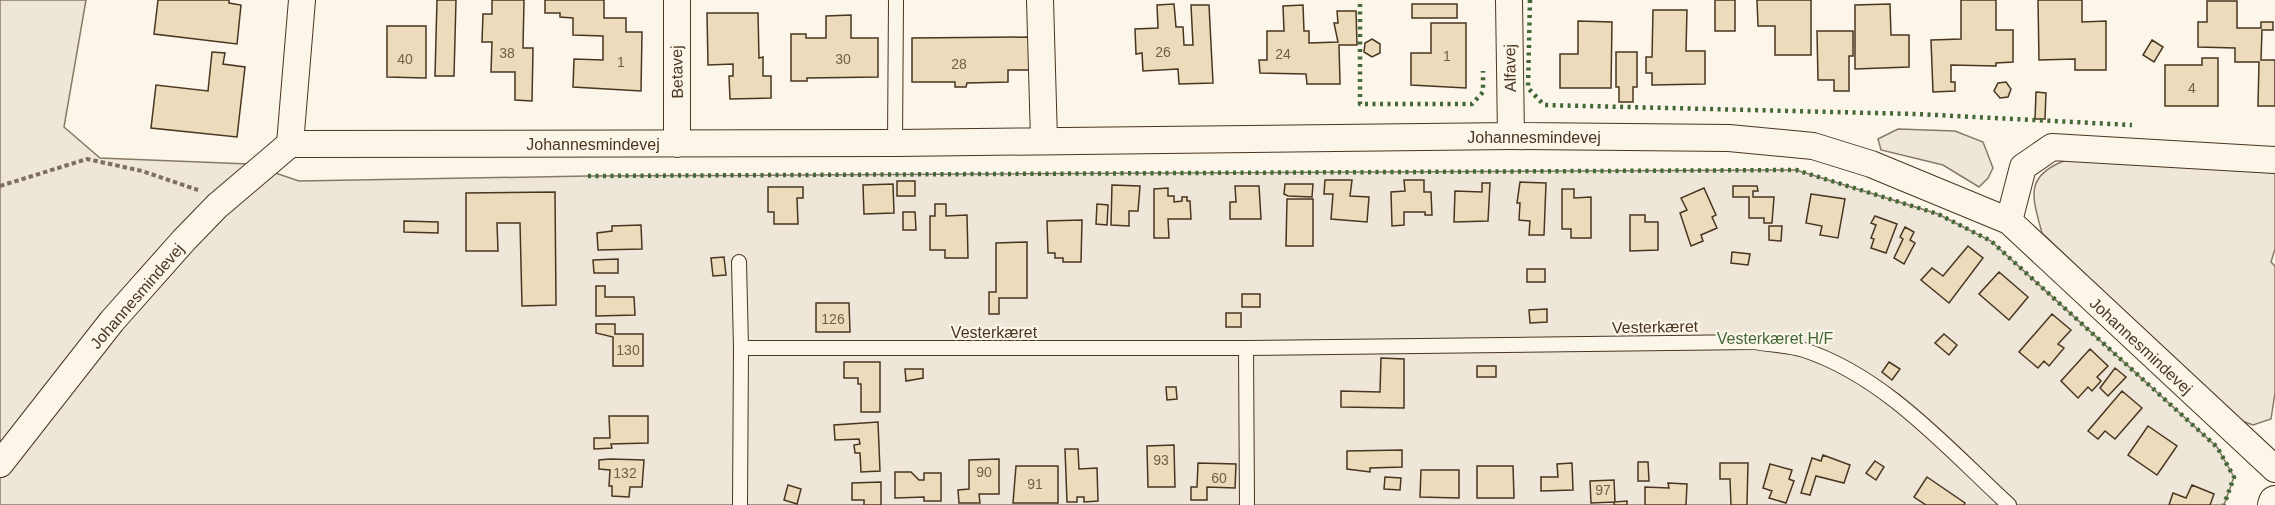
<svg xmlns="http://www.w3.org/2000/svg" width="2275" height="505" viewBox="0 0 2275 505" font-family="Arial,sans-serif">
	<rect width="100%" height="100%" fill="#fbf6e9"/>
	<path fill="#ede6d9" stroke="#887966" stroke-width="1.5" d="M0,0H86L64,127L100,158L249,164L299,181L588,176L1796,170L1938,214L1991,241L2217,447L2234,477L2224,505H0Z
		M1898,129L1955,131L1983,142L1993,168L1988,178L1979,187L1943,165L1881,150L1878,139Z
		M2066,160L2275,173V249L2271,262L2275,266V393L2271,419L2253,425L2239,420L2042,233C2032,196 2024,176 2066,160Z"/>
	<path fill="#ecdcbc" stroke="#4a3520" stroke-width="1.5" d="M158,0H229V3L241,5L237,44L154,34Z
		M437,0H456L454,76H435Z
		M492,0H524L523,48H533L532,101L515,100V72H491L492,42H482L483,14H492Z
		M545,0H604V18H626V32H642L641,91L573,87L574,59L603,60V36L573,35V18L560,17V13H545Z
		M1715,0H1735V31H1715Z
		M1757,0H1811V55H1775V26H1758Z
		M1961,0H1996V30H2013V62L1996,63V66L1951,65V82H1955V91L1933,92L1931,40L1961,39Z
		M2038,0H2082V22L2106,21V70H2075V59L2039,60Z
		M2207,1H2237V28H2261V22H2273V30H2262L2261,60H2275V106H2258L2259,62H2235V48L2198,47V22H2207Z
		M1174,4L1176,27H1183L1184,45H1193L1191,5H1209L1213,83L1179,84L1178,69L1143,71L1142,53L1136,54L1135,29L1158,28L1157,5Z
		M1412,4H1457V18H1412Z
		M1890,4L1891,35H1909V67L1855,69V5Z
		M1303,5L1304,31H1309V43L1338,42L1334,23H1338L1337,11H1356L1357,45H1339L1340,84H1307L1306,74L1260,73L1259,60H1267V31H1284L1283,6Z
		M1653,10H1687L1686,51H1705V84L1652,85V73H1646V57H1652Z
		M707,13H758L759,58L763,57V76H771V98L730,99L729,76H733V64L708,65Z
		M851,15V38H878V77L807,78V81H791V34H806V38H826V16Z
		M1578,21L1612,22L1611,88H1560V54H1578Z
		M1431,23H1466V88L1411,85V53H1431Z
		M387,26H426V78L387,77Z
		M1817,31H1853V56H1849V91H1834V80H1818Z
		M1031,37V70H1008V82L967,83L966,87H955V82H912V38Z
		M1372,39L1380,44V53L1372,57L1364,52L1365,43Z
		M2152,40L2163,47L2154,62L2143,55Z
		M212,52L225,53L223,64L245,67L237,137L151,128L156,85L208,91Z
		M1616,52H1637V87H1633V102H1619V87H1616Z
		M2202,58H2218V106H2165V65H2202Z
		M2006,82L2011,89L2008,97L2000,98L1994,91L1998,83Z
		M2036,92L2046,93L2045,119H2035Z
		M1325,180H1352L1350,196L1369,197L1367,222L1331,219L1333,194H1324Z
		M1404,180H1424V192H1431L1432,215H1425V212H1404V225L1392,226L1391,192L1405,191Z
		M897,181H915V196H897Z
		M1520,182L1546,183L1544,235H1529L1530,221L1519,220L1520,203H1517Z
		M1482,183H1490L1488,221L1454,222L1455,191L1482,192Z
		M893,184L894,213L864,214L863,185Z
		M1285,184H1313L1312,197L1288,196L1284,194Z
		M1112,185L1140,186L1138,211H1129V226L1111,225Z
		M1235,186H1259L1261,219H1230V202H1236Z
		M1733,186H1757L1758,191H1753V197H1774L1772,223H1764V218H1749V197H1733Z
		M768,187H803V198H797L798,224H774V212H768Z
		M1168,188V196H1174V202L1182,201V197H1187V201H1190L1191,219H1168L1169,238H1154V189Z
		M1704,188L1716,215L1712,217L1717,228L1701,235L1703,241L1691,246L1680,213L1687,210L1681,198Z
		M1562,189H1574V198L1591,197V238H1571V229H1562Z
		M555,192L556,305L522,306L520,223H497L498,251H466V193Z
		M1811,194L1845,199L1838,238L1820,235L1822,226L1806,223Z
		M1287,199H1313V246H1286Z
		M935,204H946V216L967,215L968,258H945V250H930V216H935Z
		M1097,204L1108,205L1107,225L1096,224Z
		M903,212H915L916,230H903Z
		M1630,215H1645V222H1658V250L1630,251Z
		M1875,216L1897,224L1886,253L1871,248L1874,239L1871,238L1876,225L1871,223Z
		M1082,220L1081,262H1063V258H1055V253H1048L1047,221Z
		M404,221L438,222V233L404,232Z
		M641,225L642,249L598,250L597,233L612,231V226Z
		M1769,226H1782L1781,241L1769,240Z
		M1905,227L1914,232L1910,240L1915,243L1904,264L1894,258L1903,239L1900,237Z
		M1027,242V298H999V314H989V292H996V243Z
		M1968,246L1983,258L1949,303L1921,280L1932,268L1943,276Z
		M1732,252L1750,254L1748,265L1731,263Z
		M724,257L726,275L713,276L711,258Z
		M618,259V273H594L593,260Z
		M1527,269H1545V282H1527Z
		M1999,272L2028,297L2009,320L1979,294Z
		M596,286H605V297H634L635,315L596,316Z
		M1242,294H1260V307H1242Z
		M816,303H849L850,332H816Z
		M1547,309V322L1530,323L1529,310Z
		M1226,313H1241V327H1226Z
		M2052,314L2071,330L2058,344L2064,348L2049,366L2044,361L2038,368L2019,352Z
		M596,324H615V334H643V366H613V337L596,333Z
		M1944,334L1957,345L1949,355L1935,343Z
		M2090,349L2108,366L2097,377L2101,381L2092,391L2088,387L2078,398L2061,381Z
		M1381,358L1404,359V408L1341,407V391L1380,392Z
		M844,362H880V412H861V384H858V378H844Z
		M1889,362L1900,369L1892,380L1882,372Z
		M1477,366H1496V377H1477Z
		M2115,368L2126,377L2108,396L2100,388Z
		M905,369H923V378L906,381Z
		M1166,387H1176L1177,399L1167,400Z
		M2122,391L2142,408L2115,439L2105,431L2098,439L2088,431Z
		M609,416H648V443L611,444L612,448L594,449V438H610Z
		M878,422L880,471L861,472L860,453H855L854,445L860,444L859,439L835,440L834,425Z
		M2148,426L2177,446L2157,475L2128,455Z
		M1174,445L1175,487H1148L1147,446Z
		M1065,449H1078L1079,469L1097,468L1098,501L1084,502V497H1077V502H1067Z
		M1402,450V467L1370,468V472L1347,469V451Z
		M1823,455L1850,465L1844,483L1816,476L1810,495L1801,493L1812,458L1821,461Z
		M610,459L644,460L642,487H630L629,497L612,496V486H609L610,470L599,469V460Z
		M999,459V494H979L980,503H959L958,490L969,489V460Z
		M1875,461L1884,467L1876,480L1866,473Z
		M1638,462H1648L1649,481H1638Z
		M1198,463L1236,464L1235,488L1207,487V500H1191V487H1197Z
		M1572,463L1573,490L1541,491V477H1558L1557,464Z
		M1720,463H1748L1747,505H1731L1730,479H1720Z
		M1770,464L1792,470L1789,479L1794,481L1786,503L1769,498L1772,491L1763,488Z
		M1016,466H1058V503H1013Z
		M1477,466H1513L1514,498H1477Z
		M1421,470H1459V498L1420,497Z
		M895,472H911L919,480H924V473H941V501H924V497L895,498Z
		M1385,477L1401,478L1400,490L1384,489Z
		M1927,477L1965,503L1964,505H1926L1914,497Z
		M1614,480L1615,502L1627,501V505H1614V502L1591,503L1590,481Z
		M881,482V505H864V500H852V483Z
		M1668,483L1687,484L1686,505H1645V487L1669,488Z
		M788,485L801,489L797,504L784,500Z
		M2192,485L2214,494L2210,505H2169L2173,493L2186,498Z"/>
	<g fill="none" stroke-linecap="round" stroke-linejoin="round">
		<g stroke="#4a3520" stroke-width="16">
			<path id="service" d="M895,143L896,0
				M739,262L741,348H1246L1754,342C1770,345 1789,345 1804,350C1886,377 1948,449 2009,505
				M1246,348L1247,505
				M740,505L741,348"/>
		</g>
		<g stroke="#4a3520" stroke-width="28">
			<path id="minor" d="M677,0V144
				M1040,0L1044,140
				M1509,0L1511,136
				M290,144L302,0
				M2009,221L2023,167L2052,147L2275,160
				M0,464L112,321L184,240L217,206L290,144L895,143L1511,136L1729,138L1813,146L1871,164L2009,221L2275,469"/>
		</g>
		<g stroke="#4a3520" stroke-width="34">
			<path id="tertiary" d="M2274,505L2275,502"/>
		</g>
		<path stroke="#7f6f5c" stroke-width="4" stroke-dasharray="4.5 3" stroke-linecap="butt" d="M0,186L87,159L142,171L198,190"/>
		<use href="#service" stroke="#fbf6e9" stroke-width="14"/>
		<use href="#minor" stroke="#fbf6e9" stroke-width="26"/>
		<use href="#tertiary" stroke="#fbf6e9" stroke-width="32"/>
		<path stroke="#436837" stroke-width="4.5" stroke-dasharray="3 4.5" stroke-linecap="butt" d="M1530,0L1528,88L1544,105L1916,114L2132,125
			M1360,4V104H1472L1483,92V71
			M588,176L1796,170L1938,214L1991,241L2217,447L2234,477L2224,505"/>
	</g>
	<g text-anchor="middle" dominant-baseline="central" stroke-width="4.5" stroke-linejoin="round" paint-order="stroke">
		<g font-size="14" fill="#725f47">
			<text x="1163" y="52">26</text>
			<text x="507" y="53">38</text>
			<text x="1283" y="54">24</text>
			<text x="1447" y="56">1</text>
			<text x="405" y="59">40</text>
			<text x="843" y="59">30</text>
			<text x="621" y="62">1</text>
			<text x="959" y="64">28</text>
			<text x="2192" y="88">4</text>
			<text x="833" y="319">126</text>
			<text x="628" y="350">130</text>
			<text x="1161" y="460">93</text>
			<text x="984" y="472">90</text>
			<text x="625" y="473">132</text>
			<text x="1219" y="478">60</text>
			<text x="1035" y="484">91</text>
			<text x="1603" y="490">97</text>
		</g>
		<g font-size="16" fill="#4a3520" stroke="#fbf6e9">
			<text transform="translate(1510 68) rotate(-91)">Alfavej</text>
			<text transform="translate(677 72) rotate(-91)">Betavej</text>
			<text x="1534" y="137">Johannesmindevej</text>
			<text x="593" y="144">Johannesmindevej</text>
			<text transform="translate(137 296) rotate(-49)">Johannesmindevej</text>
			<text transform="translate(1655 327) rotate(-1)">Vesterkæret</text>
			<text x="994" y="332">Vesterkæret</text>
			<text transform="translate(2141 346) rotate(43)">Johannesmindevej</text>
		</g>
		<g font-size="16" fill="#436837" stroke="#fbf6e9">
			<text x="1775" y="338">Vesterkæret H/F</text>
		</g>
	</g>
</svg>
